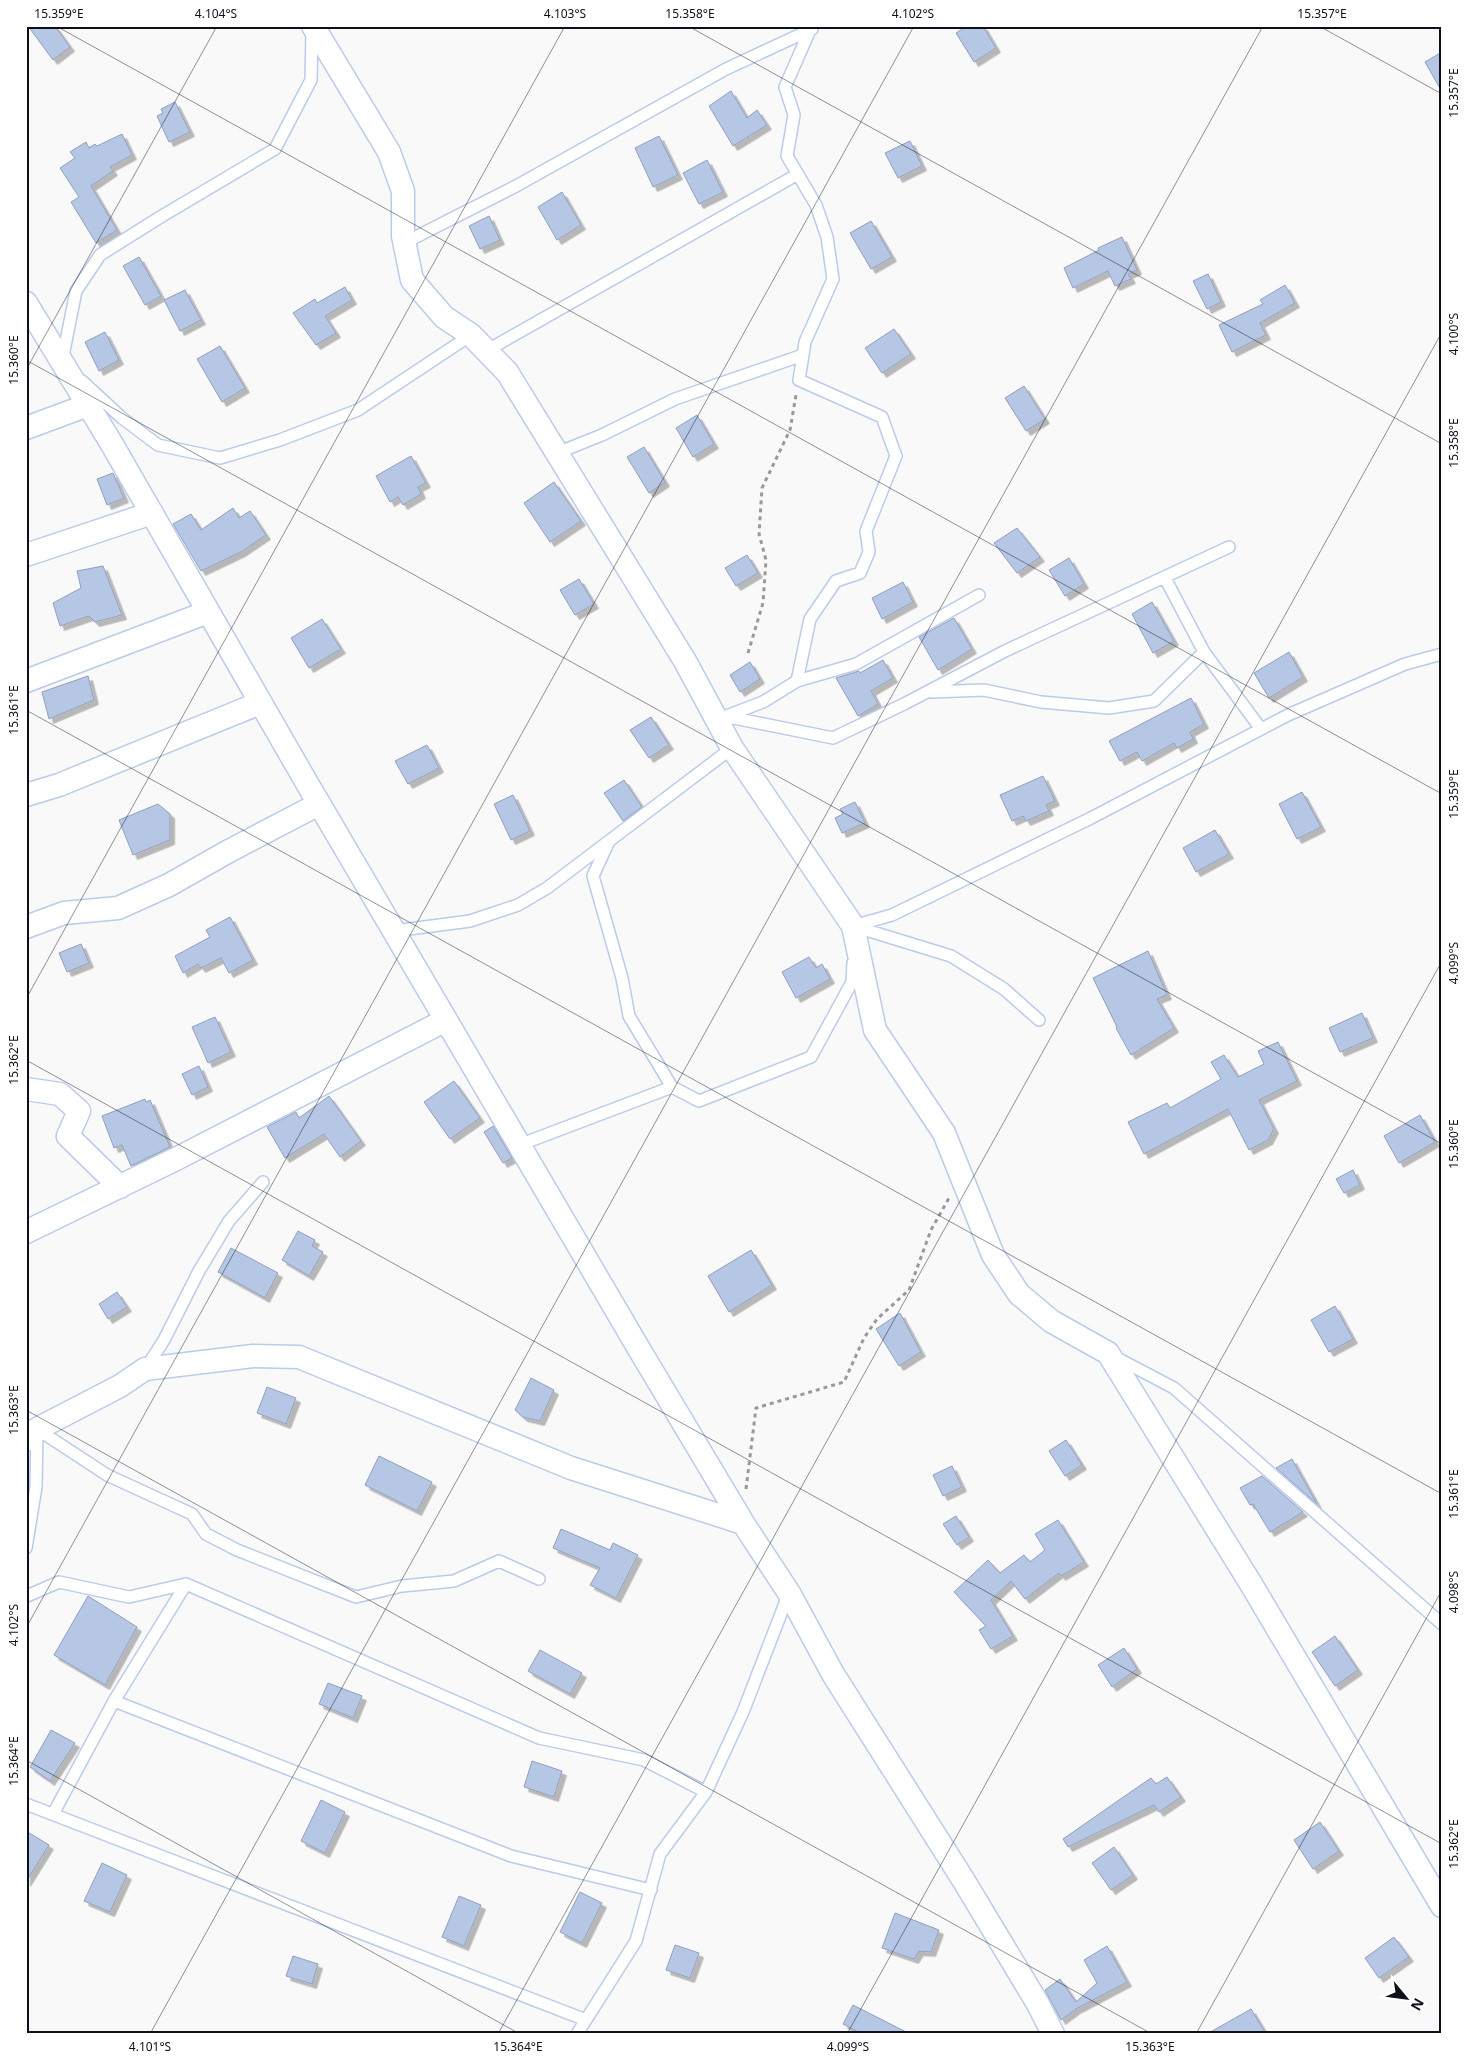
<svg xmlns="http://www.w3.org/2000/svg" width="1468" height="2060" viewBox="0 0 1468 2060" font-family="'Noto Sans',sans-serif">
	<defs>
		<filter id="shadow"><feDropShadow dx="4.5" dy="4.5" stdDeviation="0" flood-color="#0004"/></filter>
	</defs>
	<rect width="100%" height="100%" fill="#f9f9f9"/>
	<path fill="#b6c6e5" stroke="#909fbd" filter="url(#shadow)" d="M28,26H55L70,47L53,60Z
		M967,26H983L996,48L974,62L956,33Z
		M1442,52V92L1425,62Z
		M731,91L747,118L757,110L767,125L733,146L709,106Z
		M175,102L190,132L169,142L157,116L163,113L161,109Z
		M122,134L132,155L110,167L113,171L91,186L117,230L96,243L71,202L79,197L60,168L75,158L70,152L86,142L89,148L95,144L97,146Z
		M659,136L678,175L653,187L635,148Z
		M910,141L922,166L898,178L885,153Z
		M707,160L723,192L699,204L683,173Z
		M562,192L581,225L557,240L538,207Z
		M489,216L500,240L480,249L469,226Z
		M871,221L892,257L871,269L850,233Z
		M1122,237L1137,270L1128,274L1131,279L1115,286L1108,271L1073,288L1064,268L1099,250L1098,248Z
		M139,257L161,296L145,305L123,266Z
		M1208,274L1221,302L1207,309L1193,281Z
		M1285,285L1295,303L1260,323L1266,335L1232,352L1219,325L1263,304L1260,300Z
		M345,287L352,300L325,316L336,333L316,345L293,313L315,299L317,303Z
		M185,290L201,320L180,331L164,300Z
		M894,329L911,354L882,373L865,348Z
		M105,332L119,360L99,371L85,342Z
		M220,346L245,388L222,402L197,359Z
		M1024,386L1045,419L1026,431L1005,398Z
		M697,415L714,444L693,457L676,428Z
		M644,447L665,482L649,493L627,457Z
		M411,456L426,483L418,487L421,494L403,505L398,497L390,502L376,476Z
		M113,473L124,498L107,505L97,479Z
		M554,482L581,521L550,542L524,503Z
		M233,508L239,518L250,511L266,535L241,552L201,571L173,524L191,514L201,530Z
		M1017,528L1040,557L1017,573L994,543Z
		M747,555L758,573L736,586L725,568Z
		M1069,558L1084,584L1065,596L1049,570Z
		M103,566L122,615L95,622L89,616L60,626L53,603L81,588L77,571Z
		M579,579L594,604L575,615L560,590Z
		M903,582L913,602L882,619L872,598Z
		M1152,602L1174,641L1153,653L1132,614Z
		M954,618L972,649L938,670L919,637Z
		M322,619L341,649L309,668L291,638Z
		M1289,652L1303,677L1269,698L1254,673Z
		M883,660L893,678L871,691L878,704L858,716L836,678L859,671L860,673Z
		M750,662L760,679L740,692L730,675Z
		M88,676L94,700L49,719L42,692Z
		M1191,698L1204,724L1190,732L1193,739L1177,748L1174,743L1142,761L1137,752L1120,761L1109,741Z
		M651,717L669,745L649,758L630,730Z
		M427,745L439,768L408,784L395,761Z
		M1043,776L1055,801L1046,805L1049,811L1026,821L1023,816L1012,821L1000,795Z
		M624,780L642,807L623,821L604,793Z
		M1302,792L1321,827L1297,839L1279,804Z
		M513,795L530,831L511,840L494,804Z
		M855,802L865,823L842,833L835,818L843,814L840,809Z
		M158,804L170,814V840L133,855L119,820Z
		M1215,830L1229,854L1196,872L1183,848Z
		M230,917L253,960L229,973L221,958L201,968L198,964L183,973L175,956L210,937L206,930Z
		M81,944L89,963L67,972L59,953Z
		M1148,951L1167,995L1157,999L1174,1028L1131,1055L1116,1028L1117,1027L1093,978Z
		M809,957L816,968L822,964L830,979L796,998L782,972Z
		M1362,1013L1373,1038L1340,1052L1329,1028Z
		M215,1017L231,1052L208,1063L192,1027Z
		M1278,1042L1297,1081L1259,1100L1274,1129L1268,1140L1249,1150L1228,1109L1144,1154L1128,1122L1167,1103L1170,1108L1221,1079L1211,1062L1224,1055L1238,1077L1264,1064L1258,1051Z
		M199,1066L208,1087L192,1095L182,1074Z
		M454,1081L480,1118L450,1139L424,1102Z
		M329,1096L361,1141L340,1157L324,1134L285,1158L267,1127L296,1112L299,1118Z
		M145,1099L146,1102L150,1100L170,1147L131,1166L122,1145L114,1148L102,1116Z
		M1420,1115L1435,1142L1399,1163L1384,1136Z
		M493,1126L512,1158L503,1163L484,1132Z
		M1353,1170L1360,1185L1344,1193L1336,1179Z
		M298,1231L315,1240L312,1246L323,1252L309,1276L282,1260Z
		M231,1248L278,1273L265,1298L218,1272Z
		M751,1250L772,1285L729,1312L708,1276Z
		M117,1292L127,1307L108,1319L99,1304Z
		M1335,1306L1353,1339L1329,1352L1311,1320Z
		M900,1313L921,1352L899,1366L876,1329Z
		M531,1378L554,1390L540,1421L523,1417L515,1410Z
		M267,1387L296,1398L286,1424L257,1413Z
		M1066,1440L1082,1465L1065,1476L1049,1451Z
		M379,1456L432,1482L417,1511L365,1485Z
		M1292,1459L1299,1472L1317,1504L1276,1468Z
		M952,1466L962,1487L943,1496L933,1475Z
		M1262,1476L1303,1512L1270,1532L1253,1504L1250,1505L1240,1488Z
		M956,1516L969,1537L957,1545L943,1524Z
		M1058,1520L1084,1562L1061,1576L1059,1573L1025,1599L1011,1581L991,1600L1013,1636L991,1649L979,1630L986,1626L954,1592L988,1560L1000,1573L1024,1555L1030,1562L1045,1550L1035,1534Z
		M561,1529L610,1550L613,1543L638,1555L616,1598L590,1585L600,1568L553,1548Z
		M88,1596L137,1627L105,1685L54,1655Z
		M1335,1636L1358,1670L1335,1686L1312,1652Z
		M1124,1648L1137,1669L1112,1687L1098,1665Z
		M540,1650L582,1673L570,1694L528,1671Z
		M328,1683L362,1696L353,1718L319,1704Z
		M51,1730L75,1743L50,1781L30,1767Z
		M532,1761L562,1771L554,1797L524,1787Z
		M1167,1777L1181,1797L1159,1812L1154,1805L1068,1847L1063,1839L1132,1791L1151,1778L1156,1784Z
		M321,1800L345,1812L325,1853L301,1841Z
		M1320,1822L1339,1851L1313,1869L1294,1840Z
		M26,1831L49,1845L26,1882Z
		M1114,1847L1133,1875L1111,1890L1092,1863Z
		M102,1863L127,1875L110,1912L84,1901Z
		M580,1892L602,1903L582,1943L560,1932Z
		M459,1896L481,1905L464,1946L442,1937Z
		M895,1913L939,1930L931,1952L919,1951L914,1959L882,1948Z
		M1394,1937L1409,1957L1379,1978L1365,1958Z
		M675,1945L699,1953L690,1978L666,1970Z
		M1107,1946L1127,1982L1076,2009L1061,2020L1045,1990L1060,1979L1076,2002L1097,1983L1084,1960Z
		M293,1956L318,1964L312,1984L286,1976Z
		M853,2005L910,2034H862L843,2024Z
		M1251,2009L1266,2034H1207Z"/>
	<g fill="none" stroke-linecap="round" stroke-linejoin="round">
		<g stroke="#bbcbea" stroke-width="14">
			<path id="service" d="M404,243L516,186L726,69L812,29
				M486,351L798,174
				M62,361L76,291L100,255L162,216L275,149L311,80L312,30
				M82,381L122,418L158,445L220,458L280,440L358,410L471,335
				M557,453L602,435L675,399L803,355
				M1165,578L1204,652
				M797,681L856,664L979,595
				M931,692L984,690L1041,702L1109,708L1154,701L1204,652L1261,729
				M727,719L734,718L833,738L904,704L1005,651L1229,547
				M716,720L763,702L797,681L810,619L836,581L860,573L869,552L866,531L896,456L882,417L799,380L805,342L833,279L827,237L816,205L787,156L794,115L785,87L810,30
				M609,841L593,876L622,978L629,1016L672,1087
				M853,926L892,915L1091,818L1288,715L1405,664L1442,654
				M853,926L951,956L1004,989L1039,1020
				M394,931L470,921L518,905L547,888L732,748
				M519,1145L672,1087L699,1101L811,1057L852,982L853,963
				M1115,1357L1174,1388L1442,1624
				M146,1368L164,1340L199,1271L229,1221L263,1182
				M37,1429L107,1475L192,1514L206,1534L237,1550L356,1597L402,1586L454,1581L499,1561L539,1579
				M26,1548L36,1487L37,1431
				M27,1596L59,1582L129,1597L186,1584
				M114,1701L186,1584L539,1738L644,1760L706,1792
				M26,1804L586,2020
				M53,1814L114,1701L511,1856L651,1890
				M577,2034L636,1941L660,1854L706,1792L743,1712L789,1593"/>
		</g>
		<g stroke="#bbcbea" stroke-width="25">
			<path id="minor" d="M313,26L389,152L403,191V236L412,280L444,317L471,335L507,372L685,661L732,748L853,926L875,1030L944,1133L993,1255L1019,1294L1051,1321L1108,1353L1251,1584L1442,1906
				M26,303L113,446L304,778L639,1349L743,1523L789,1593L833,1674L964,1881L1038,2004L1053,2034
				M26,428L88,405
				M26,555L152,513
				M26,681L208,612
				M26,795L59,785L260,703
				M26,927L64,913L118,908L169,885L229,851L319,804
				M26,1089L60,1094L79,1111L68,1136L120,1187
				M26,1232L178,1158L446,1020
				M26,1440L37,1429L120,1386L145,1369L253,1356L299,1357L571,1468L743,1523"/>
		</g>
		<path stroke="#97999e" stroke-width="3" stroke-dasharray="4 4" stroke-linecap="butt" d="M748,653L763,603L766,560L759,534L762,488L790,430L796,395
			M746,1489L756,1408L844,1382L864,1338L877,1319L909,1290L931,1230L949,1198"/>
		<use href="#service" stroke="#fff" stroke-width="11"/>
		<use href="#minor" stroke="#fff" stroke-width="22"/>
	</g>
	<path fill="none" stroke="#0b101b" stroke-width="1" stroke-opacity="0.45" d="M56,26L1442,794M688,26L1442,444M1319,26L1442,94M26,360L1442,1144M26,370L217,26M26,710L1442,1494M26,999L565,26M26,1060L1442,1844M26,1410L1152,2034M26,1628L914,26M26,1760L520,2034M150,2034L1263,26M498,2034L1442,332M847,2034L1442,961M1196,2034L1442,1590"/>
	<rect width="1468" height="2060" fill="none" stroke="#ffffff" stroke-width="55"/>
	<g transform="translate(1406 1998) rotate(119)" stroke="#ffffff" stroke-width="4" paint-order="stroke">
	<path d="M0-4L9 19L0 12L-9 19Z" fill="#0b101b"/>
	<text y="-8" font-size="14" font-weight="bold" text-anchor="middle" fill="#0b101b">N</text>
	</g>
	<rect x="28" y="28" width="1412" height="2004" fill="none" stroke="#0b101b" stroke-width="2"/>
	<g font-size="12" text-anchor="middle" fill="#0b101b">
		<text x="59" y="18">15.359°E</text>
		<text x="216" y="18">4.104°S</text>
		<text x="565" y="18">4.103°S</text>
		<text x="690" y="18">15.358°E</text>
		<text x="913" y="18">4.102°S</text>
		<text x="1322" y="18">15.357°E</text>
		<text transform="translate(1454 93) rotate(-90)" y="4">15.357°E</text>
		<text transform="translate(1454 334) rotate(-90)" y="4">4.100°S</text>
		<text transform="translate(14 360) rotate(-90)" y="4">15.360°E</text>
		<text transform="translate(1454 443) rotate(-90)" y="4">15.358°E</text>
		<text transform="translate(14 710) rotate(-90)" y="4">15.361°E</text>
		<text transform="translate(1454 794) rotate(-90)" y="4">15.359°E</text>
		<text transform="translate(1454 963) rotate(-90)" y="4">4.099°S</text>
		<text transform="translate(14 1060) rotate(-90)" y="4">15.362°E</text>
		<text transform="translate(1454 1144) rotate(-90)" y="4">15.360°E</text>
		<text transform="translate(14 1410) rotate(-90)" y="4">15.363°E</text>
		<text transform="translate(1454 1494) rotate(-90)" y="4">15.361°E</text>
		<text transform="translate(1454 1592) rotate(-90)" y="4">4.098°S</text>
		<text transform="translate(14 1625) rotate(-90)" y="4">4.102°S</text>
		<text transform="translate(14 1761) rotate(-90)" y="4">15.364°E</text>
		<text transform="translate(1454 1844) rotate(-90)" y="4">15.362°E</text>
		<text x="150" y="2051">4.101°S</text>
		<text x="518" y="2051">15.364°E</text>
		<text x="848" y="2051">4.099°S</text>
		<text x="1150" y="2051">15.363°E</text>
	</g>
</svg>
